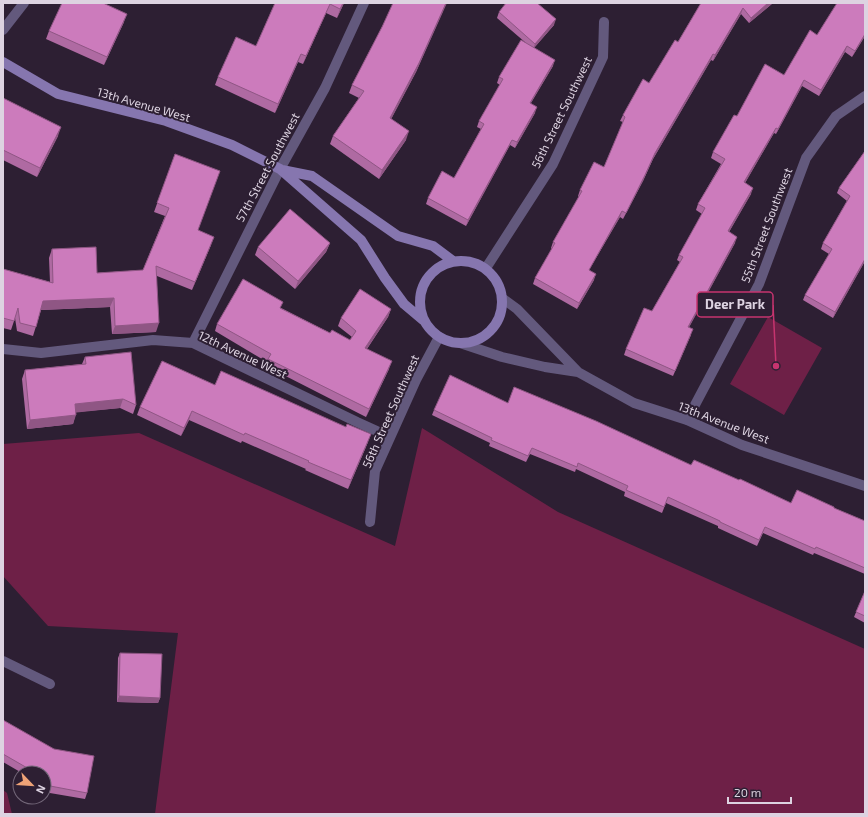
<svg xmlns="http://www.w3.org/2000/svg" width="868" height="817" viewBox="0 0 868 817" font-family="'Exo 2',sans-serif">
	<rect width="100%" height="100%" fill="#2d1f33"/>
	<path fill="#6e2047" d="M768,317L822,348L784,415L730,384Z
		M422,428L558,512L865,649V814H155L178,633L48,626L3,576V444L139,433L395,546Z
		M3,790L7,793L12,814H3Z"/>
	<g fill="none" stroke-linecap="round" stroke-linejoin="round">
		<path stroke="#63597d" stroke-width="10" d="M3,30L24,3
			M486,268L553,164L603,57L604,22
			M502,298L517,309L578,372L634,403L687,420L742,445L865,486
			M193,343L280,169L325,88L364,3
			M460,343L502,357L545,367L578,372
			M3,349L41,353L153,340L193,343L357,422L390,437
			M687,420L759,284L806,158L836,116L865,96
			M370,522L375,471L416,380L439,337
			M3,661L50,684"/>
		<path stroke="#8676af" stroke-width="10" d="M3,62L58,94L166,121L232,145L280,169L361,240L385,278L404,304L423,320
			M282,170L312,176L398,236L433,246L453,261
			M420 302a41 41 0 1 1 82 0a41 41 0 1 1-82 0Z"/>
	</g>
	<path fill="#af6aa2" d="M275,3H344L337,18L326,13L303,64L298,62L275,113L215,85L218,77L256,46Z
		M701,3H773L749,23L741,14L713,61L711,60L653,159L643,181L623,219L620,217L589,270L594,280L577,309L533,284L535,278L552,249L551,248L553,242L579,197L578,196L580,190L604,167L623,122L620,121L623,115L649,83L678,42Z
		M865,3V36L852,57L845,52L819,96L802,86L776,134L774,133L745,183L751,194L729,232L735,243L689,327L691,335L673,376L624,355L626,349L652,311L680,262L677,260L679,255L702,214L696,210L698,204L721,164L711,158L713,152L737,116L784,75L817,35Z
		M443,11L416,72L391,119L406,140L379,179L330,144L333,136L359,98L349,93L352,85L382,27Z
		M499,12L554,25L534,48L553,66L531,103L535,113L515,148L510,145L466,226L426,204L428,198L454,178L481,129L477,127L479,121L500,85L497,83L499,77L526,43L497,18Z
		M124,22L104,65L46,39L49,31Z
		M3,98L58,136L37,177L3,160Z
		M865,151V261L833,318L803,300L805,295L829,254L821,249L823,243L847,201L837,193L839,188Z
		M175,154L198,230L211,245L192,290L157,276L156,332L112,334L110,307L41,310L33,336L17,331L15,318L11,330L3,328V269L50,282L49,258L52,249L97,273L143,270L165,216L154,212Z
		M330,243L326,252L295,289L255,255L258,247Z
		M281,308L330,333L350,340L352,337L338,326L341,318L391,309L388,317L367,349L389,369L366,417L266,366L267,362L215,331L217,324Z
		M85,357L136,405L133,414L120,408L76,412L73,424L27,429L22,379L25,370L82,364Z
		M215,385L368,442L348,489L305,470L306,469L242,441L241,443L189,420L181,436L137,415L140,407Z
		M508,403L691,465L791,503L834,508L865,521V574L814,553L813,555L763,533L757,546L718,528V526L666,503L662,513L624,496L625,492L576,469L575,472L530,454L526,462L489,446L490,443L432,415L434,410Z
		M865,591V623L854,617Z
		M120,653L160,698L158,703L117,702L118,658Z
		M3,720L87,793L85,799L44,792V773H22L3,762Z"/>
	<path fill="#8f5684" d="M343,3H344L337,18L340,9Z
		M446,3H447L416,72L387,127L390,118Z
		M768,3H773L749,23L751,18Z
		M330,4L326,13L303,64L306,56Z
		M743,8L741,14L713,61L715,55Z
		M127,14L124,22L104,65L107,57Z
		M556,19L554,25L533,49L535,44Z
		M865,34V36L852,57L855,51Z
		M847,46L845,52L819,96L821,90Z
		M301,54L298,62L275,113L278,104Z
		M713,54L711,60L653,159L643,181L623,219L626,213L655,153Z
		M555,60L553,66L527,109L530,103Z
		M804,80L802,86L776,134L778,129Z
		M537,107L535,113L515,148L517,142Z
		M61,127L58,136L37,177L40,168Z
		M776,128L774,133L742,188L744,182Z
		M409,131L406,140L379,179L382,170Z
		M512,140L510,145L466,226L468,220Z
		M753,188L751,194L726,237L728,231Z
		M622,211L620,217L586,275L589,270Z
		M214,237L211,245L192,290L195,282Z
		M737,237L735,243L686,333L688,327Z
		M330,243L326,252L295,289L298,281Z
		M865,259V261L833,318L835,312Z
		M596,274L594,280L577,309L579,303Z
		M114,298L110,307L40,310L43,301Z
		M391,309L388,317L362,356L365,348Z
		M159,323L156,332L112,334L115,326Z
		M392,361L389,369L366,417L369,409Z
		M123,399L120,408L72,413L75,404Z
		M192,411L189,420L181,436L184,428Z
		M76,415L73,424L27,429L30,420Z
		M371,434L368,442L348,489L351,480Z
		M119,696L160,698L158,703L117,702Z"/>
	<path fill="#cc7bbc" stroke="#8f5684" d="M62,3H103L127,14L107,57L49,31Z
		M275,3H343L340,9L330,4L306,56L301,54L278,104L218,77L236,37L256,46Z
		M393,3H446L419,63L390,118L409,131L382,170L333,136L364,91L352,85L382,27Z
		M506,3H537L556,19L535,44L499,12Z
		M701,3H768L751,18L743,8L715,55L713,54L655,153L645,175L626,213L622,211L589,270L596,274L579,303L535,278L555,243L553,242L582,191L580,190L594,162L604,167L625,117L623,115L643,79L649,83L675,40L678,42Z
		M837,3H865V34L855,51L847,46L821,90L804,80L778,129L776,128L744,182L753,188L728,231L737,237L688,327L693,329L675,371L626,349L644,308L652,311L683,257L679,255L705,208L698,204L725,159L713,152L734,115L737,116L765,64L784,75L810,30L817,35Z
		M521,40L555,60L530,103L537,107L517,142L512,140L468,220L428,198L442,171L454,178L484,124L479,121L503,79L499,77Z
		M3,98L61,127L40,168L3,150Z
		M865,151V259L835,312L805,295L832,249L823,243L850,196L839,188Z
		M175,154L220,171L198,230L214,237L195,282L156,266L159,323L115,326L114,298L43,301L36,327L20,323L18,308L14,321L3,318V269L53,283L52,249L96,247L97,273L143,270L169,208L157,203Z
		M290,209L330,243L298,281L258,247Z
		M243,279L283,302L280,308L330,333L332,330L350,340L356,331L341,318L360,289L391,309L365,348L392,361L369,409L268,359L271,354L217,324Z
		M131,352L136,405L123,399L75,404L76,415L30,420L25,370L86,364L85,357Z
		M162,361L215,385L221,371L346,427L347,424L371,434L351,480L308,462L309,461L245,433L244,435L192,411L184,428L140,407Z
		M450,375L508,403L514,387L596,421L691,465L694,460L739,480L740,479L791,503L797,490L834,507V508L865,521V568L816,547L815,549L765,527L759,540L720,522V521L668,497L664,507L626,490L628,486L578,463L577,467L532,448L528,456L491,440L492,438L434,410Z
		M865,591V616L856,612Z
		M120,653L162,654L160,698L119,696Z
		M3,720L54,749L94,756L87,793L45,785L47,779L44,778V773H36L3,754Z"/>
	<g text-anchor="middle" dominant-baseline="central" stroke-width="4" stroke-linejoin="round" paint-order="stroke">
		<g font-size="12" fill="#ddd3e1" stroke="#2d1f33">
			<text transform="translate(144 104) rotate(16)">13th Avenue West</text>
			<text transform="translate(561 112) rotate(-64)">56th Street Southwest</text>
			<text transform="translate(267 167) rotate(-62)">57th Street Southwest</text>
			<text transform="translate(766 225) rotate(-69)">55th Street Southwest</text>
			<text transform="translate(243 354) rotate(25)">12th Avenue West</text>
			<text transform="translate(390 411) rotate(-66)">56th Street Southwest</text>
			<text transform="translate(724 422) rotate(21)">13th Avenue West</text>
		</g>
	</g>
	<path fill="none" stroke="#c6346f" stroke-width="1.5" d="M776 366L773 305"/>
	<circle fill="#c6346f" stroke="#2d1f33" stroke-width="1.5" cx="776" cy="366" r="4"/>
	<rect fill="#2d1f33" stroke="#c6346f" stroke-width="1.5" x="697" y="292" width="76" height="25" rx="4"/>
	<g font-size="13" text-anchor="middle" font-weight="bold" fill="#ddd3e1">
		<text x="735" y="309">Deer Park</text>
	</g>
	<rect width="868" height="817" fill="none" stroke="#ddd3e1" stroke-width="8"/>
	<g transform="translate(32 785) rotate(115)"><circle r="19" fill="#2d1f33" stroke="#736779"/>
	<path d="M0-3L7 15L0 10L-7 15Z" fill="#efa377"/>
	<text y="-6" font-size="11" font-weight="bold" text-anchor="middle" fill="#ddd3e1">N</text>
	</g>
	<path d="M728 797v6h63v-6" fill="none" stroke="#ddd3e1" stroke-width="2"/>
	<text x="734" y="797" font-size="12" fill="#ddd3e1" stroke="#2d1f33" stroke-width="3" paint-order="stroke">20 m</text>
</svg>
